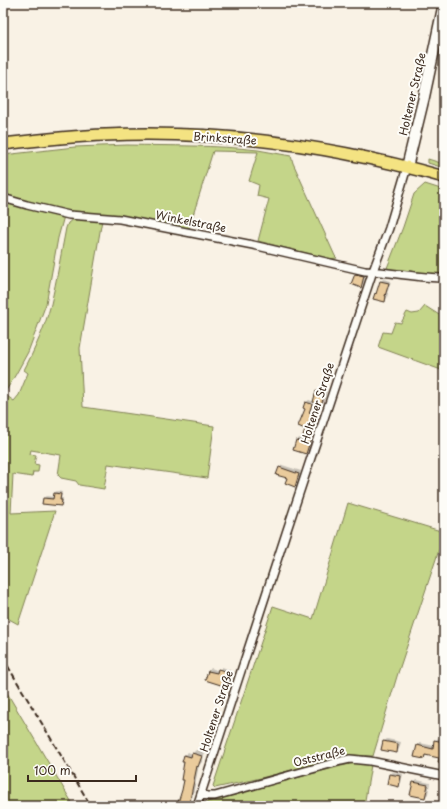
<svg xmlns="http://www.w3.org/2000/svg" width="447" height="809" viewBox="0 0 447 809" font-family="'Playpen Sans',sans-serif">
	<rect width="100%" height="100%" fill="#f9f2e5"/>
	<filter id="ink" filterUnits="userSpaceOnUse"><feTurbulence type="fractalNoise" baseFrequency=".025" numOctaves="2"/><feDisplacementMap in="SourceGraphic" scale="8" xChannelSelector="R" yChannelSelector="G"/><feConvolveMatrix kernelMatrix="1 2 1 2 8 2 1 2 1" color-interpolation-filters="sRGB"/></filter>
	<g filter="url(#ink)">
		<path fill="#c4d589" stroke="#808054" d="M127,145C171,146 215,145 258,150C269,152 280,154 291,156L293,163L335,256L337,258L329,259L258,241L269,199L257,196L259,185L249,181L258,152L213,151L189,228L177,227L63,211L3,195V155L75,147Z
			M428,159L444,164V168L428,163Z
			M425,184L444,190V274L399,271L387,268L403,227L414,194Z
			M3,200L64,216L58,238L46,304L28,352L16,374L4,394L14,401L19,395L28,373L24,370C35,349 45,327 51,304C57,279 61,254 66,228L68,223L73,219L102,220L80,348L83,407L214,426L207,478L108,464L104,489L79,485L76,481L61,478L58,475L61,455L31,450L30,454L36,455L34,464L39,465L38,472H33L32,477L13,474L11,513L55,511L18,624L9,619L3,612Z
			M425,306L444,318V371L378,347L383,332L391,333L395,322L401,323L407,312L412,314L419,313Z
			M348,503L444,532V535L398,673L373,756L351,755L261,778L215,788L213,786L273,606L313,619Z
			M3,686L74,806H3Z
			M354,763L371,765L364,806H206L207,802L337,767Z"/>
		<path fill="#0003" d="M358,272L366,273L363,284L360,286L356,274Z
			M383,279L391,281L387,293H388L387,298L385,301L376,294L378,292L381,281Z
			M320,389L327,391L324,401L321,404L314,401L311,410L320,413L308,450L305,453L297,441L299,438L302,439L307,428L306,408H304L306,402L309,400L314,402L317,391Z
			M282,465L301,471L297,483L294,485L280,468Z
			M57,491L62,492L61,498H63V503L61,505L44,498L46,496L54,497V493Z
			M222,667L230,670L226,683L223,685L206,680L209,671L211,668L219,671Z
			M438,738L444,740V762L440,757L426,755L424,758L418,746L420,743L434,746L435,741Z
			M387,739L401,742L399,749L396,752L384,741Z
			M196,750L205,752L202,762L199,765L193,795L189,806H178L185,779L184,756L188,752L192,754Z
			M393,772L403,774L401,783L398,785L390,774Z
			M417,780L430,783L428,794L425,797L414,783Z"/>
		<path fill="#eacb9c" stroke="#3b2a1e" d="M355,274L364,276L361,288L351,284Z
			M380,281L389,283L385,296H386L385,302L373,299L375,293L376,294Z
			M316,391L325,394L321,405L313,402Z
			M305,402L312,404L309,413L318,416L306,454L293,450L296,440L301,442L305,429L298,426L305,409L303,408Z
			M279,467L299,474L295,487L285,483L287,478L276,475Z
			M54,493L61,494L60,500H62L61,506L42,504L43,498L53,499Z
			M218,669L228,672L224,686L205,680L208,671L217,673Z
			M434,740L444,742V763L438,762L439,758L425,755L424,759L414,757L417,745L433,749Z
			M383,741L398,744L397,753L381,750Z
			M192,753L202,756L198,767L197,766L190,800L188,806H177L182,790L184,780H181L184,762H182L184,755L191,757Z
			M389,774L401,776L399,787L387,784Z
			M413,782L428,785L425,798L410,795Z"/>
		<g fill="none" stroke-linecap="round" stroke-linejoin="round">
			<g stroke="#3b2a1e" stroke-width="10">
				<path id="street" d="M3,198L27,205L69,215L120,219L253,245L365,271C392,272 418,278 444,278
					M201,794L208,796H215L341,761L350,759L370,761L444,776
					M197,806L286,533L373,271L389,228L407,167"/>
			</g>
			<g stroke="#3b2a1e" stroke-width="13">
				<path id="secondary" d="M407,167L424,97L444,3"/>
			</g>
			<g stroke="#3b2a1e" stroke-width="14">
				<path id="primary" d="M3,144C37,140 71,136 106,135C220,130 334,146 444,177"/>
			</g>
			<use href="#street" stroke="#fdfcf7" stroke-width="7"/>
			<use href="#secondary" stroke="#fdfcf7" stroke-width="10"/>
			<use href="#primary" stroke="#f4e382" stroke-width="11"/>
			<path stroke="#3b2a1e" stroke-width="2" stroke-dasharray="6 3" stroke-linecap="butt" d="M3,658L91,806"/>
		</g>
	</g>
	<g text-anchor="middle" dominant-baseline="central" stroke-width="4" stroke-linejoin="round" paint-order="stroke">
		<g font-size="11" fill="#3b2a1e" stroke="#fdfcf7">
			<text transform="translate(412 94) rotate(-77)">Holtener Straße</text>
			<text transform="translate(225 138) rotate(4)">Brinkstraße</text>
			<text transform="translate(191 221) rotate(11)">Winkelstraße</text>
			<text transform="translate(317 403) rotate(-72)">Holtener Straße</text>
			<text transform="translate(216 711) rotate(-72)">Holtener Straße</text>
			<text transform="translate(319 756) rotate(-14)">Oststraße</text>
		</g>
	</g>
	<rect width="447" height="809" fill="none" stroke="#fdfcf7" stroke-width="16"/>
	<rect x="8" y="8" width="431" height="793" fill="none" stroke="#3b2a1e" stroke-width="1.5" filter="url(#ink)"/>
	<path d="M28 775v6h108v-6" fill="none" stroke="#3b2a1e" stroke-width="2"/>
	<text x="34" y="775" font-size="12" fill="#3b2a1e" stroke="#fdfcf7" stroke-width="3" paint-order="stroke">100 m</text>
</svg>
